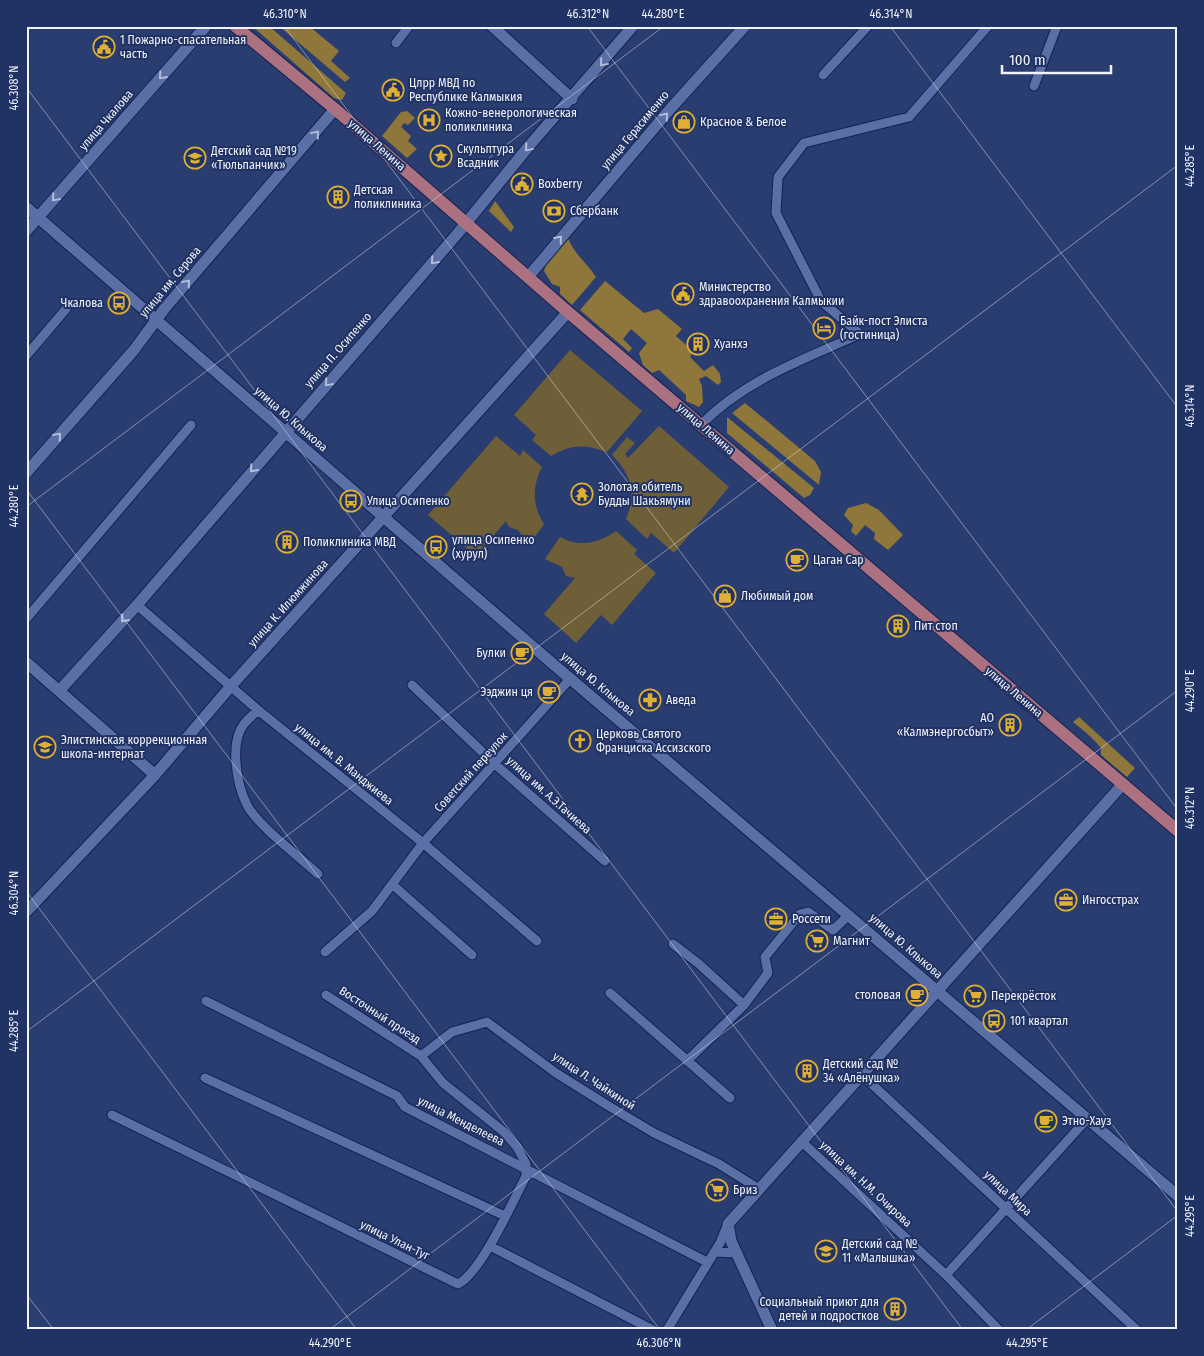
<svg xmlns="http://www.w3.org/2000/svg" width="1204" height="1356" viewBox="0 0 1204 1356" font-family="'Fira Sans Condensed',sans-serif">
	<rect width="100%" height="100%" fill="#2a3d70"/>
	<path fill="#6f5f38" d="M570,350L642,411L607,452C586,444 571,444 551,456L532,440L536,435L514,415Z
		M659,426L729,487L674,553L651,533L647,539L626,519C637,493 631,474 612,455L627,437L635,443L625,454L628,458Z
		M496,436L520,456L523,450L542,467C532,486 532,506 544,524L529,545L518,530L509,527L506,521L476,556L428,515Z
		M616,531L637,550L634,554L656,573L612,625L601,615L576,643L544,614L575,578L566,576L562,567L545,559L560,537C580,548 599,543 616,531Z"/>
	<path fill="#8f763a" d="M252,26H269L346,93L342,100L334,98Z
		M279,26H309L339,51L331,61L350,78L345,82Z
		M407,111L415,118L408,125L404,123L401,127L411,136L408,141L417,149L407,158L382,136L401,112Z
		M495,201L514,227L511,232L489,211Z
		M568,238C574,254 587,263 596,277L572,305L560,294V287L552,284L544,271L548,260Z
		M605,281L644,313L658,309L682,329L676,336L693,351L690,357L704,371L713,365L720,374L721,382L718,385L706,376L699,379L702,386L703,402L699,407L686,401V395L659,370L652,373L643,365L639,353L647,343L631,329L623,339L632,348L629,352L580,310Z
		M745,403L815,461L821,472L819,485L732,413Z
		M727,417L814,488L810,495L804,498L727,433Z
		M866,503L879,510L903,535L888,550L874,539L875,533L865,525L856,536L851,531L853,525L844,515L848,508Z
		M1079,717L1135,768L1127,777L1101,755V748C1092,737 1084,731 1073,722Z"/>
	<g fill="none" stroke-linecap="round" stroke-linejoin="round">
		<g stroke="#132252" stroke-width="11">
			<path id="street" d="M396,43L409,26
				M823,75L868,26
				M1034,86L1057,26
				M26,356L66,309
				M701,425C744,380 805,359 860,334L821,301L776,213L778,177L804,143L909,117L988,26
				M137,605L258,710L423,843L537,941
				M26,619L191,425
				M412,685L495,764L605,861
				M258,710C253,715 248,719 244,724C229,743 237,785 247,805C258,826 300,857 318,874
				M393,885L472,955
				M673,944L699,964L744,1005
				M325,952L372,911L423,843L570,679
				M610,993L730,1098
				M206,1001L397,1096L405,1107L707,1262
				M421,1056L452,1032L487,1022L556,1073L607,1105L654,1133L719,1164L759,1189
				M687,1061L744,1005L768,973L765,957L800,914L808,912L833,930L849,915
				M862,1075L1137,1330
				M205,1078L505,1216
				M112,1115L458,1284C481,1273 513,1201 526,1176V1164L517,1147L504,1132L443,1083L421,1056L326,995
				M801,1141L946,1275L999,1330
				M490,1246L653,1330
				M714,1252L738,1253
				M946,1275L1087,1119
				M667,1330L720,1243L728,1224"/>
		</g>
		<g stroke="#132252" stroke-width="13">
			<path id="secondary" d="M492,26L572,99
				M26,207L553,664L1178,1196
				M26,231L206,26
				M528,277L671,108L745,26
				M26,473L134,350L165,308L335,109
				M26,662L155,775
				M60,690L137,605L458,233L529,146L633,26
				M26,912L155,775L231,686L568,312
				M772,1330L731,1241L728,1224L1123,784"/>
		</g>
		<g stroke="#132252" stroke-width="14">
			<path id="primary" d="M235,26L335,109L568,312L1178,831"/>
		</g>
		<use href="#street" stroke="#596fa6" stroke-width="9"/>
		<use href="#secondary" stroke="#596fa6" stroke-width="11"/>
		<use href="#primary" stroke="#ab7181" stroke-width="12"/>
	</g>
	<defs><path id="oneway-chevron" d="M-2-3.5L2.5 0L-2 3.5" fill="none" stroke-width="1.6" stroke-linecap="round" stroke-linejoin="round" transform="scale(1.25)"/></defs>
	<g stroke="#b4bed8">
		<use href="#oneway-chevron" transform="translate(603 63) rotate(130)"/>
		<use href="#oneway-chevron" transform="translate(162 76) rotate(131)"/>
		<use href="#oneway-chevron" transform="translate(665 116) rotate(-50)"/>
		<use href="#oneway-chevron" transform="translate(316 134) rotate(-50)"/>
		<use href="#oneway-chevron" transform="translate(528 148) rotate(130)"/>
		<use href="#oneway-chevron" transform="translate(55 198) rotate(131)"/>
		<use href="#oneway-chevron" transform="translate(559 239) rotate(-49)"/>
		<use href="#oneway-chevron" transform="translate(434 261) rotate(131)"/>
		<use href="#oneway-chevron" transform="translate(187 283) rotate(-49)"/>
		<use href="#oneway-chevron" transform="translate(328 383) rotate(131)"/>
		<use href="#oneway-chevron" transform="translate(58 436) rotate(-49)"/>
		<use href="#oneway-chevron" transform="translate(253 469) rotate(131)"/>
		<use href="#oneway-chevron" transform="translate(124 619) rotate(132)"/>
	</g>
	<path fill="none" stroke="#f0f3f9" stroke-width="1" stroke-opacity="0.45" d="M284,26L1178,1212M587,26L1178,810M890,26L1178,408M26,87L963,1330M26,489L660,1330M26,507L664,26M26,891L357,1330M26,1032L1178,165M26,1294L54,1330M329,1330L1178,690M1026,1330L1178,1215"/>
	<defs>
		<g id="civic-ring" transform="scale(1.125)"><circle r="9.5" fill="#213264" stroke="#dfb034" stroke-width="1.5"/><path d="M-.6-6.5H3V-4.5H.6V-3L4-1V1h2V6H-6V1h2V-1L-.6-3ZM-1.2 2.5V6h2.4V2.5Z" fill="#dfb034"/></g>
		<g id="hospital-ring" transform="scale(1.125)"><circle r="9.5" fill="#213264" stroke="#dfb034" stroke-width="1.5"/><path d="M-5-5h3v3.5h4V-5h3V5h-3V1.5h-4V5h-3Z" fill="#dfb034"/></g>
		<g id="shop-ring" transform="scale(1.125)"><circle r="9.5" fill="#213264" stroke="#dfb034" stroke-width="1.5"/><path d="M-5-2.5h2.3a2.7 3.5 0 0 1 5.4 0H5L5.5 6h-11ZM-1.5-2.5h3a1.5 2.3 0 0 0-3 0Z" fill="#dfb034"/></g>
		<g id="sight-ring" transform="scale(1.125)"><circle r="9.5" fill="#213264" stroke="#dfb034" stroke-width="1.5"/><path d="M0-6L1.8-2.2L6-1.7L2.9 1.2L3.7 5.4L0 3.3L-3.7 5.4L-2.9 1.2L-6-1.7L-1.8-2.2Z" fill="#dfb034"/></g>
		<g id="school-ring" transform="scale(1.125)"><circle r="9.5" fill="#213264" stroke="#dfb034" stroke-width="1.5"/><path d="M0-5L7-2L0 1L-7-2ZM-4 1L0 2.5L4 1V4Q0 6-4 4Z" fill="#dfb034"/></g>
		<g id="building-ring" transform="scale(1.125)"><circle r="9.5" fill="#213264" stroke="#dfb034" stroke-width="1.5"/><path d="M-4-6H4V6H1V3H-1V6H-4ZM-2.5-4.3h1.7v1.8h-1.7ZM.8-4.3h1.7v1.8H.8ZM-2.5-1h1.7V.8h-1.7ZM.8-1h1.7V.8H.8Z" fill="#dfb034"/></g>
		<g id="bank-ring" transform="scale(1.125)"><circle r="9.5" fill="#213264" stroke="#dfb034" stroke-width="1.5"/><path d="M-6-4H6V4H-6ZM0-2.3a2.3 2.3 0 1 0 0 4.6a2.3 2.3 0 1 0 0-4.6Z" fill="#dfb034"/></g>
		<g id="bus-ring" transform="scale(1.125)"><circle r="9.5" fill="#213264" stroke="#dfb034" stroke-width="1.5"/><path d="M-5-6H5V4H4V6H2V4H-2V6H-4V4H-5ZM-3.5-4V0h7V-4ZM-3.5 1.2v1.5H-2V1.2ZM2 1.2v1.5H3.5V1.2Z" fill="#dfb034"/></g>
		<g id="hotel-ring" transform="scale(1.125)"><circle r="9.5" fill="#213264" stroke="#dfb034" stroke-width="1.5"/><path d="M-6-4.5h1.5V1H6V5H4.5V3h-9V5H-6ZM-4 0a1.8 1.8 0 1 1 3.6 0ZM.5 0V-2.5h3Q6-2.5 6 0Z" fill="#dfb034"/></g>
		<g id="temple-ring" transform="scale(1.125)"><circle r="9.5" fill="#213264" stroke="#dfb034" stroke-width="1.5"/><path d="M0-6L5-2H3V0L6.5 2.5H4V6H1.5V3h-3V6H-4V2.5H-6.5L-3 0V-2H-5Z" fill="#dfb034"/></g>
		<g id="cafe-ring" transform="scale(1.125)"><circle r="9.5" fill="#213264" stroke="#dfb034" stroke-width="1.5"/><path d="M-5.5-4.5H6V0H3Q3 3.5 0 3.5H-2.5Q-5.5 3.5-5.5 0ZM3-3.2v2h1.7v-2ZM-6 4.5H4V6H-6Z" fill="#dfb034"/></g>
		<g id="pharmacy-ring" transform="scale(1.125)"><circle r="9.5" fill="#213264" stroke="#dfb034" stroke-width="1.5"/><path d="M-2-6h4v4h4v4h-4v4h-4v-4h-4v-4h4Z" fill="#dfb034"/></g>
		<g id="church-ring" transform="scale(1.125)"><circle r="9.5" fill="#213264" stroke="#dfb034" stroke-width="1.5"/><path d="M-1.2-6h2.4v3.5h3.3v2.4h-3.3V6h-2.4V-.1h-3.3v-2.4h3.3Z" fill="#dfb034"/></g>
		<g id="office-ring" transform="scale(1.125)"><circle r="9.5" fill="#213264" stroke="#dfb034" stroke-width="1.5"/><path d="M-6-3h4V-5.5h4V-3h4V5H-6ZM-1-4.5V-3h2v-1.5ZM-6 0V1H6V0Z" fill="#dfb034"/></g>
		<g id="supermarket-ring" transform="scale(1.125)"><circle r="9.5" fill="#213264" stroke="#dfb034" stroke-width="1.5"/><path d="M-6-5.5h2.5l.6 2H6L4.5 2H-2.5L-4.4-4H-6ZM-1.5 3.2a1.3 1.3 0 1 0 .1 0ZM3 3.2a1.3 1.3 0 1 0 .1 0Z" fill="#dfb034"/></g>
	</defs>
	<g fill-rule="evenodd">
		<use href="#civic-ring" x="104" y="47"/>
		<use href="#civic-ring" x="393" y="90"/>
		<use href="#hospital-ring" x="429" y="120"/>
		<use href="#shop-ring" x="684" y="122"/>
		<use href="#sight-ring" x="441" y="156"/>
		<use href="#school-ring" x="195" y="158"/>
		<use href="#civic-ring" x="522" y="184"/>
		<use href="#building-ring" x="338" y="197"/>
		<use href="#bank-ring" x="554" y="211"/>
		<use href="#civic-ring" x="683" y="294"/>
		<use href="#bus-ring" x="119" y="303"/>
		<use href="#hotel-ring" x="824" y="328"/>
		<use href="#building-ring" x="698" y="344"/>
		<use href="#temple-ring" x="582" y="494"/>
		<use href="#bus-ring" x="351" y="501"/>
		<use href="#building-ring" x="287" y="542"/>
		<use href="#bus-ring" x="436" y="547"/>
		<use href="#cafe-ring" x="797" y="560"/>
		<use href="#shop-ring" x="725" y="596"/>
		<use href="#building-ring" x="898" y="626"/>
		<use href="#cafe-ring" x="522" y="653"/>
		<use href="#cafe-ring" x="549" y="692"/>
		<use href="#pharmacy-ring" x="650" y="700"/>
		<use href="#building-ring" x="1010" y="725"/>
		<use href="#church-ring" x="580" y="741"/>
		<use href="#school-ring" x="45" y="747"/>
		<use href="#office-ring" x="1066" y="900"/>
		<use href="#office-ring" x="776" y="919"/>
		<use href="#supermarket-ring" x="817" y="941"/>
		<use href="#cafe-ring" x="917" y="995"/>
		<use href="#supermarket-ring" x="975" y="996"/>
		<use href="#bus-ring" x="994" y="1021"/>
		<use href="#building-ring" x="807" y="1071"/>
		<use href="#cafe-ring" x="1046" y="1121"/>
		<use href="#supermarket-ring" x="717" y="1190"/>
		<use href="#school-ring" x="826" y="1251"/>
		<use href="#building-ring" x="895" y="1309"/>
	</g>
	<g text-anchor="middle" dominant-baseline="central" stroke-width="4" stroke-linejoin="round" paint-order="stroke">
		<g font-size="12" fill="#f0f3f9" stroke="#213264" text-anchor="start">
			<text x="120" y="40">1 Пожарно-спасательная<tspan x="120" dy="14">часть</tspan></text>
			<text x="409" y="83">Цлрр МВД по<tspan x="409" dy="14">Республике Калмыкия</tspan></text>
			<text x="445" y="113">Кожно-венерологическая<tspan x="445" dy="14">поликлиника</tspan></text>
			<text x="700" y="122">Красное &amp; Белое</text>
			<text x="457" y="149">Скульптура<tspan x="457" dy="14">Всадник</tspan></text>
			<text x="211" y="151">Детский сад №19<tspan x="211" dy="14">«Тюльпанчик»</tspan></text>
			<text x="538" y="184">Boxberry</text>
			<text x="354" y="190">Детская<tspan x="354" dy="14">поликлиника</tspan></text>
			<text x="570" y="211">Сбербанк</text>
			<text x="699" y="287">Министерство<tspan x="699" dy="14">здравоохранения Калмыкии</tspan></text>
			<text x="103" y="303" text-anchor="end">Чкалова</text>
			<text x="840" y="321">Байк-пост Элиста<tspan x="840" dy="14">(гостиница)</tspan></text>
			<text x="714" y="344">Хуанхэ</text>
			<text x="598" y="487">Золотая обитель<tspan x="598" dy="14">Будды Шакьямуни</tspan></text>
			<text x="367" y="501">Улица Осипенко</text>
			<text x="452" y="540">улица Осипенко<tspan x="452" dy="14">(хурул)</tspan></text>
			<text x="303" y="542">Поликлиника МВД</text>
			<text x="813" y="560">Цаган Сар</text>
			<text x="741" y="596">Любимый дом</text>
			<text x="914" y="626">Пит стоп</text>
			<text x="506" y="653" text-anchor="end">Булки</text>
			<text x="533" y="692" text-anchor="end">Ээджин ця</text>
			<text x="666" y="700">Аведа</text>
			<text x="994" y="718" text-anchor="end">АО<tspan x="994" dy="14">«Калмэнергосбыт»</tspan></text>
			<text x="596" y="734">Церковь Святого<tspan x="596" dy="14">Франциска Ассизского</tspan></text>
			<text x="61" y="740">Элистинская коррекционная<tspan x="61" dy="14">школа-интернат</tspan></text>
			<text x="1082" y="900">Ингосстрах</text>
			<text x="792" y="919">Россети</text>
			<text x="833" y="941">Магнит</text>
			<text x="901" y="995" text-anchor="end">столовая</text>
			<text x="991" y="996">Перекрёсток</text>
			<text x="1010" y="1021">101 квартал</text>
			<text x="823" y="1064">Детский сад №<tspan x="823" dy="14">34 «Алёнушка»</tspan></text>
			<text x="1062" y="1121">Этно-Хауз</text>
			<text x="733" y="1190">Бриз</text>
			<text x="842" y="1244">Детский сад №<tspan x="842" dy="14">11 «Малышка»</tspan></text>
			<text x="879" y="1302" text-anchor="end">Социальный приют для<tspan x="879" dy="14">детей и подростков</tspan></text>
		</g>
		<g font-size="12" fill="#f0f3f9" stroke="#213264">
			<text transform="translate(106 120) rotate(-49)">улица Чкалова</text>
			<text transform="translate(635 130) rotate(-50)">улица Герасименко</text>
			<text transform="translate(377 145) rotate(41)">улица Ленина</text>
			<text transform="translate(170 282) rotate(-50)">улица им. Серова</text>
			<text transform="translate(338 350) rotate(-49)">улица П. Осипенко</text>
			<text transform="translate(291 419) rotate(41)">улица Ю. Клыкова</text>
			<text transform="translate(706 429) rotate(41)">улица Ленина</text>
			<text transform="translate(288 603) rotate(-48)">улица К. Илюмжинова</text>
			<text transform="translate(598 684) rotate(40)">улица Ю. Клыкова</text>
			<text transform="translate(1014 692) rotate(40)">улица Ленина</text>
			<text transform="translate(344 764) rotate(39)">улица им. В. Манджиева</text>
			<text transform="translate(471 772) rotate(-48)">Советский переулок</text>
			<text transform="translate(549 795) rotate(42)">улица им. А.Э.Тачиева</text>
			<text transform="translate(906 946) rotate(41)">улица Ю. Клыкова</text>
			<text transform="translate(380 1015) rotate(33)">Восточный проезд</text>
			<text transform="translate(594 1081) rotate(33)">улица Л. Чайкиной</text>
			<text transform="translate(461 1121) rotate(27)">улица Менделеева</text>
			<text transform="translate(866 1184) rotate(43)">улица им. Н.М. Очирова</text>
			<text transform="translate(1008 1193) rotate(43)">улица Мира</text>
			<text transform="translate(395 1240) rotate(26)">улица Улан-Туг</text>
		</g>
	</g>
	<rect width="1204" height="1356" fill="none" stroke="#213264" stroke-width="55"/>
	<path d="M1002 65v8h109v-8" fill="none" stroke="#f0f3f9" stroke-width="2.5"/>
	<text x="1009" y="65" font-size="15" fill="#f0f3f9" stroke="#213264" stroke-width="4" paint-order="stroke">100 m</text>
	<rect x="28" y="28" width="1148" height="1300" fill="none" stroke="#f0f3f9" stroke-width="2"/>
	<g font-size="12" text-anchor="middle" fill="#f0f3f9">
		<text x="285" y="18">46.310°N</text>
		<text x="588" y="18">46.312°N</text>
		<text x="663" y="18">44.280°E</text>
		<text x="891" y="18">46.314°N</text>
		<text transform="translate(14 88) rotate(-90)" y="4">46.308°N</text>
		<text transform="translate(1190 166) rotate(-90)" y="4">44.285°E</text>
		<text transform="translate(1190 406) rotate(-90)" y="4">46.314°N</text>
		<text transform="translate(14 506) rotate(-90)" y="4">44.280°E</text>
		<text transform="translate(1190 691) rotate(-90)" y="4">44.290°E</text>
		<text transform="translate(1190 808) rotate(-90)" y="4">46.312°N</text>
		<text transform="translate(14 893) rotate(-90)" y="4">46.304°N</text>
		<text transform="translate(14 1031) rotate(-90)" y="4">44.285°E</text>
		<text transform="translate(1190 1216) rotate(-90)" y="4">44.295°E</text>
		<text x="330" y="1347">44.290°E</text>
		<text x="659" y="1347">46.306°N</text>
		<text x="1027" y="1347">44.295°E</text>
	</g>
</svg>
